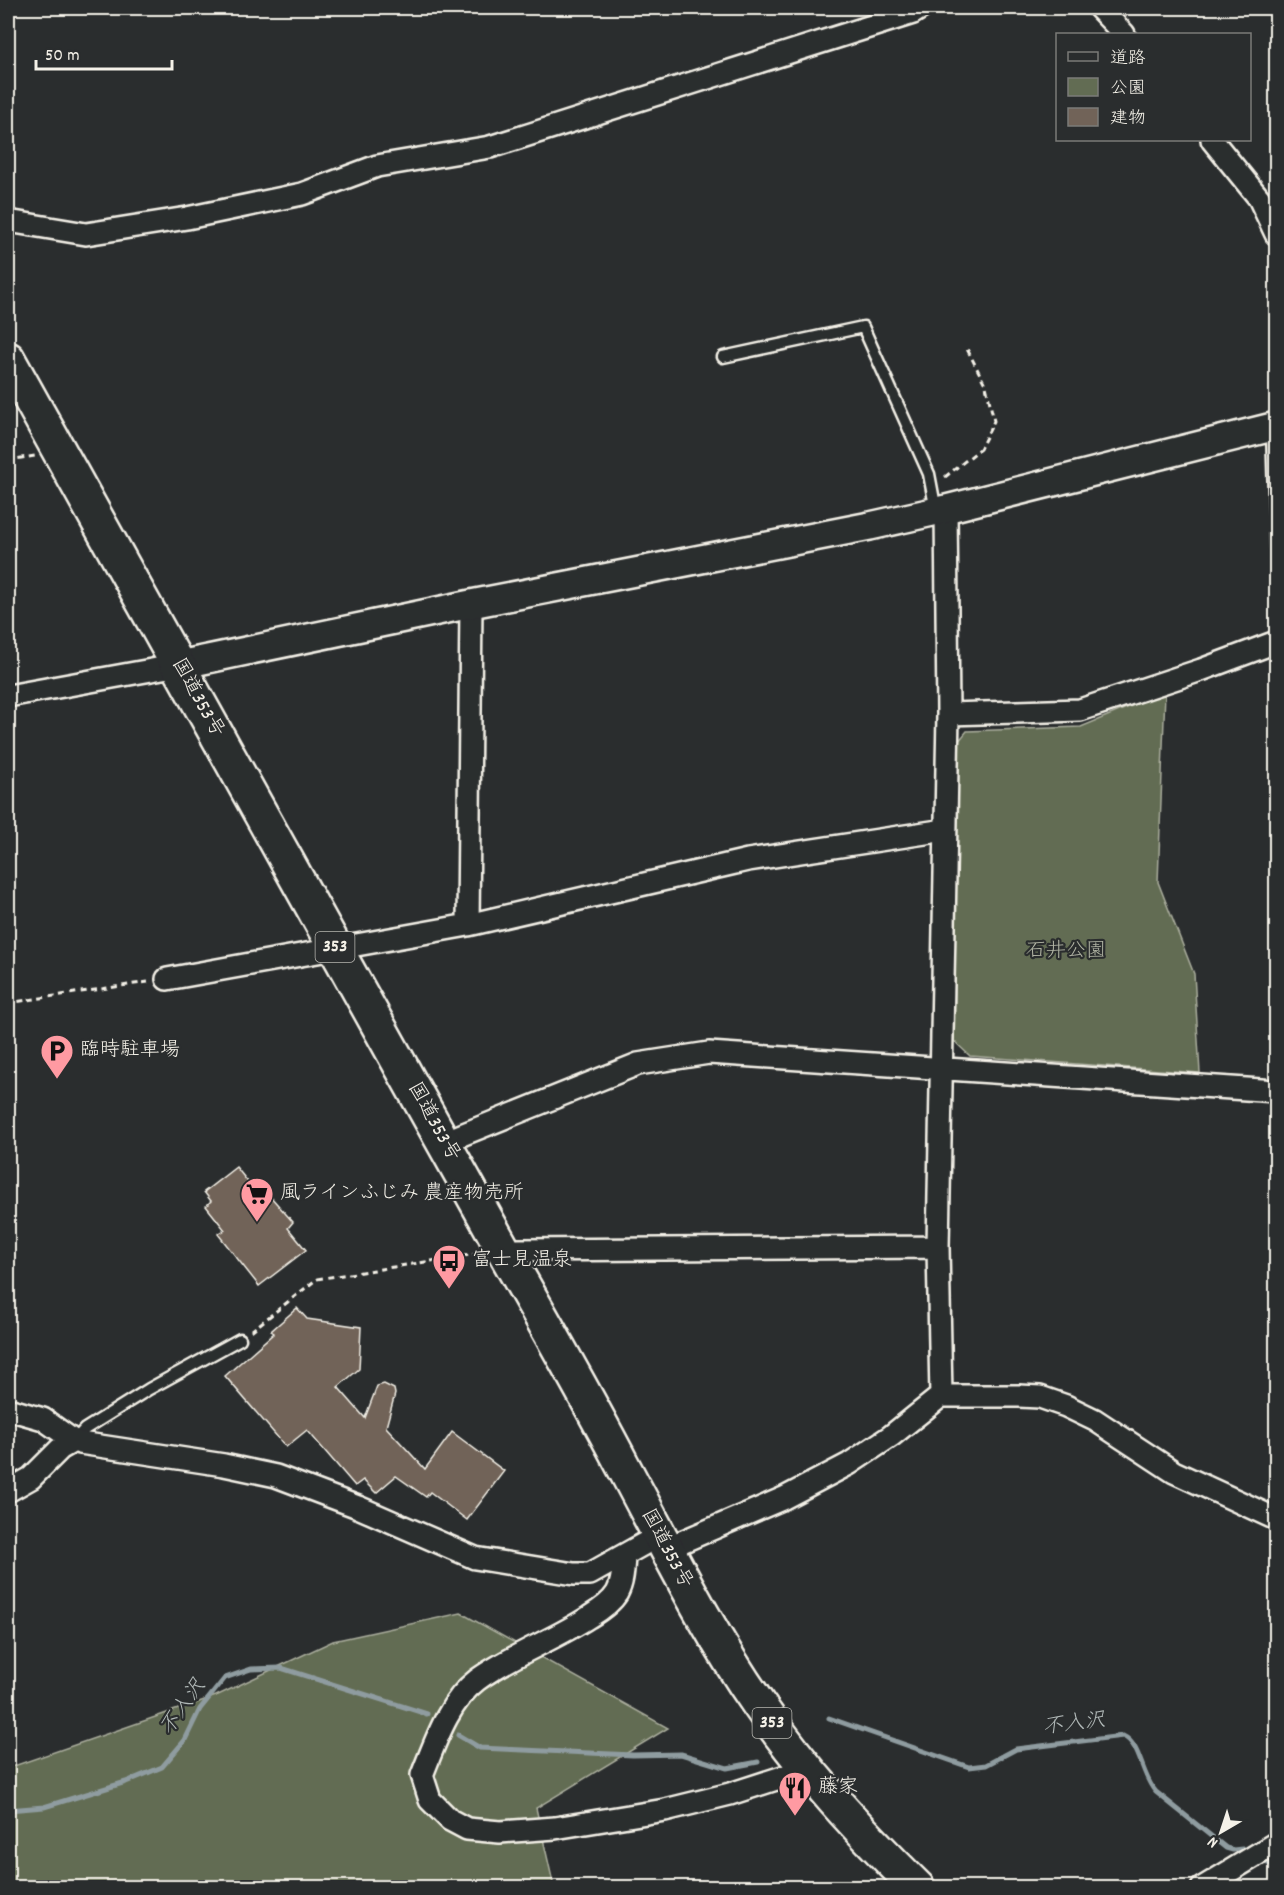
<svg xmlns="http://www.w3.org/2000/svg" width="1284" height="1895" viewBox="0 0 1284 1895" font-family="Dekko,'Klee One',sans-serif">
	<rect width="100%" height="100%" fill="#2a2d2e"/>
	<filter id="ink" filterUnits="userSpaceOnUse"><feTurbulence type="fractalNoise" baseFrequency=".0167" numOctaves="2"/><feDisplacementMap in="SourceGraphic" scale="12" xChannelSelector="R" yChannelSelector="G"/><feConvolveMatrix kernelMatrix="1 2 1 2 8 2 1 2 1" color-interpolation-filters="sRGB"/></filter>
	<g filter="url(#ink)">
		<path fill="#626c53" stroke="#abae9e" stroke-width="1.5" d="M1165,692L1158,882L1194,974L1200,1073L970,1056L954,1041L958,742L967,731L1081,727Z
			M461,1613L668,1728L536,1808L554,1887H8V1768L216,1696L333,1641Z"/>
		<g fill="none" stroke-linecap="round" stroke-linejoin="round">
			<path stroke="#8f9ca0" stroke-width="5" d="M829,1718L969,1767L986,1765L1016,1749L1123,1736C1141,1744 1141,1776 1156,1792L1226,1848L1233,1850L1252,1848
				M458,1735L480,1748L633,1755L681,1754L727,1768L758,1762
				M8,1810L44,1807L126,1782L162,1767L185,1740L200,1709L225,1678L251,1669L281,1668L427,1714
				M1260,1858L1264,1862L1276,1865"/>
		</g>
		<path fill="#716358" stroke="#f4f1e8" stroke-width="1.5" d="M236,1167L263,1201L270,1196L293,1222L288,1228L306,1250L259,1286L218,1234L225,1230L206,1206L211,1201L204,1192Z
			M297,1308L307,1319L361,1327L359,1369L338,1387L365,1418L377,1386L384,1384L394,1389L395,1394L386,1427L425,1469L452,1432L504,1471L467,1520L430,1492L426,1497L396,1476L376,1493L363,1480L355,1486L307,1430L286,1447L225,1376L274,1333L271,1331Z"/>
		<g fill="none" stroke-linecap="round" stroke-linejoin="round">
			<g stroke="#f4f1e8" stroke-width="15">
				<path id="service" d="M723,357L863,327L929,474L936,511
					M1272,428L1276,568
					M74,1441L85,1429L149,1389L240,1339"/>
			</g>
			<g stroke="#f4f1e8" stroke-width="26">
				<path id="minor" d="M1099,8L1124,34
					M1212,140L1259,198L1276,234
					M8,221L86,234L187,218L302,194L377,166L490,147L913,13L921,8
					M8,696L179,665
					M948,714L1080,710L1201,670L1276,642
					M468,925L471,604
					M167,979L468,925L748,860L945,830
					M444,1142L638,1064L709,1053L1276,1091
					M506,1254L518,1250L938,1247
					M941,1396L938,1247L948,714L946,509
					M8,1409L43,1419L74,1441L80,1443L224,1465L276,1476L358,1507L475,1558L574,1574H590L658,1536
					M8,1491L31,1478L60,1449L74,1441
					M665,1549L784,1498L849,1464L891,1436L941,1396H1019L1040,1397L1066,1406L1095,1420L1174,1472L1276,1519
					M624,1557C623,1569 623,1582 617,1593C611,1603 599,1611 589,1617C554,1640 511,1655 477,1680C448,1702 435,1743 422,1775L430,1800L450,1820L467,1829L500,1832L555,1828L665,1810L730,1794L807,1769
					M1202,1888L1276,1843"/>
			</g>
			<g stroke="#f4f1e8" stroke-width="32">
				<path id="tertiary" d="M179,665L471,604L870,526L946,509L1276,426"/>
			</g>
			<g stroke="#f4f1e8" stroke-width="38">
				<path id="trunk" d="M8,359C176,658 341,960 509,1260C547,1327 586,1395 622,1464C666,1546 706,1629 759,1705C805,1772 860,1831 918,1888"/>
			</g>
			<path stroke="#f4f1e8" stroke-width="3" stroke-dasharray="6 4.5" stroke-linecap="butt" d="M8,460L35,456
				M945,477L980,449L994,421L986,386L966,347
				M8,1003L148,982
				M251,1331L317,1279L476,1254"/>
			<use href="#service" stroke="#2a2d2e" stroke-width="10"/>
			<use href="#minor" stroke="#2a2d2e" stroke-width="21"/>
			<use href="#tertiary" stroke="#2a2d2e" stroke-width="27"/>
			<use href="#trunk" stroke="#2a2d2e" stroke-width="33"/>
		</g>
	</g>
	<defs>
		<g id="parking-pin" transform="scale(1.725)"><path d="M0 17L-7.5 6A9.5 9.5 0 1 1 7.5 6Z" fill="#ff9aa2" stroke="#2a2d2e"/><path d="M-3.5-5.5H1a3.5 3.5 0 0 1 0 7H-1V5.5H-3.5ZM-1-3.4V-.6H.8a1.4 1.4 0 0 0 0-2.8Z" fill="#111"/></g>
		<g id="supermarket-pin" transform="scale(1.725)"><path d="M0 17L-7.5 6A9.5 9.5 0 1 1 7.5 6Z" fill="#ff9aa2" stroke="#2a2d2e"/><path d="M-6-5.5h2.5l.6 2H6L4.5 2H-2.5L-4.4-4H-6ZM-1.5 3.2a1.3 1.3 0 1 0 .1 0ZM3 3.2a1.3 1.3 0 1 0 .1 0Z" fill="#111"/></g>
		<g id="bus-pin" transform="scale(1.725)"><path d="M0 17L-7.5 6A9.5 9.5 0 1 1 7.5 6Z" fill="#ff9aa2" stroke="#2a2d2e"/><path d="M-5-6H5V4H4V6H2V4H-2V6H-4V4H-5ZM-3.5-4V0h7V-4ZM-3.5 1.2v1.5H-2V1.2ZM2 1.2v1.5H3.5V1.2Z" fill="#111"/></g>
		<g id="restaurant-pin" transform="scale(1.725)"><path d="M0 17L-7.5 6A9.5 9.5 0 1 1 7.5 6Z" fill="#ff9aa2" stroke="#2a2d2e"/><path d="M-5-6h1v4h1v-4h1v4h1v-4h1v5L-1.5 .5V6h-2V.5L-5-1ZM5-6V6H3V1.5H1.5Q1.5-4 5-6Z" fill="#111"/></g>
	</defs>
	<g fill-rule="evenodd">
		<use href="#parking-pin" x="57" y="1051"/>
		<use href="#supermarket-pin" x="257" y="1194"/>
		<use href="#bus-pin" x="449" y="1261"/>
		<use href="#restaurant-pin" x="795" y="1788"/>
	</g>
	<g text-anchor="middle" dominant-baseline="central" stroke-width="4.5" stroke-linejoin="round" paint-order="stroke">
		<g fill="#2a2d2e" stroke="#b7b6b0" stroke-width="1.5">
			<rect x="315.5" y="932" width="39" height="30" rx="4.5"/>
			<rect x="752.5" y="1708" width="39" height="30" rx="4.5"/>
		</g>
		<g font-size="18" font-weight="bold" fill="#f4f1e8">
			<text x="335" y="947">353</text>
			<text x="772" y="1723">353</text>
		</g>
		<g font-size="20" fill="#f4f1e8" stroke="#2a2d2e">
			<text transform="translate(197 698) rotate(61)">国道353号</text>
			<text transform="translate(433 1122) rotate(61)">国道353号</text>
			<text transform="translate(666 1549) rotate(62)">国道353号</text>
		</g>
		<g font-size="20" fill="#b2b5a5" stroke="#2a2d2e">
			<text x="1066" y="952">石井公園</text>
		</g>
		<g font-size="20" fill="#f4f1e8" stroke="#2a2d2e" text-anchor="start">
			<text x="80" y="1051">臨時駐車場</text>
			<text x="280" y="1194">風ラインふじみ 農産物売所</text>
			<text x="472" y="1261">富士見温泉</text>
			<text x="818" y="1788">藤家</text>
		</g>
		<g font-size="21" font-style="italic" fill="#b1b9b8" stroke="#2a2d2e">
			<text transform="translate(184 1708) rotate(-55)">不入沢</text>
			<text transform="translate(1074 1725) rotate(-7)">不入沢</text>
		</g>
	</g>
	<rect width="1284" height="1895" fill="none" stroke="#2a2d2e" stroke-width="30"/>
	<rect x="15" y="15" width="1254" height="1865" fill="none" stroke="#f4f1e8" stroke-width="2" filter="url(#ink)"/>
	<rect x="1056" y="33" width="195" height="108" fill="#2a2d2e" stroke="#7b7b78" stroke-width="1.5"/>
	<rect x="1068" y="52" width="30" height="9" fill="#2a2d2e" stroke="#7b7b78" stroke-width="1.5"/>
	<text x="1110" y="63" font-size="18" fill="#f4f1e8">道路</text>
	<rect x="1068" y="78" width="30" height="18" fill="#626c53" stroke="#7b7b78" stroke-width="1.5"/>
	<text x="1110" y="93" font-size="18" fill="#f4f1e8">公園</text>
	<rect x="1068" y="108" width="30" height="18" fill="#716358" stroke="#7b7b78" stroke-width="1.5"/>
	<text x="1110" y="123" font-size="18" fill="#f4f1e8">建物</text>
	<g transform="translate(1221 1832) rotate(219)" stroke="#2a2d2e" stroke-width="4.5" paint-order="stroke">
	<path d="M0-4.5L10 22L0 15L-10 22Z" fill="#f4f1e8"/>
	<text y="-9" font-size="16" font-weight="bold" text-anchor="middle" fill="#f4f1e8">N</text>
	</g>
	<path d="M36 60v9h136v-9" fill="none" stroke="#f4f1e8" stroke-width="3"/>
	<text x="45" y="60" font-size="18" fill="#f4f1e8" stroke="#2a2d2e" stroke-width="4.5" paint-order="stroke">50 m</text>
</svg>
